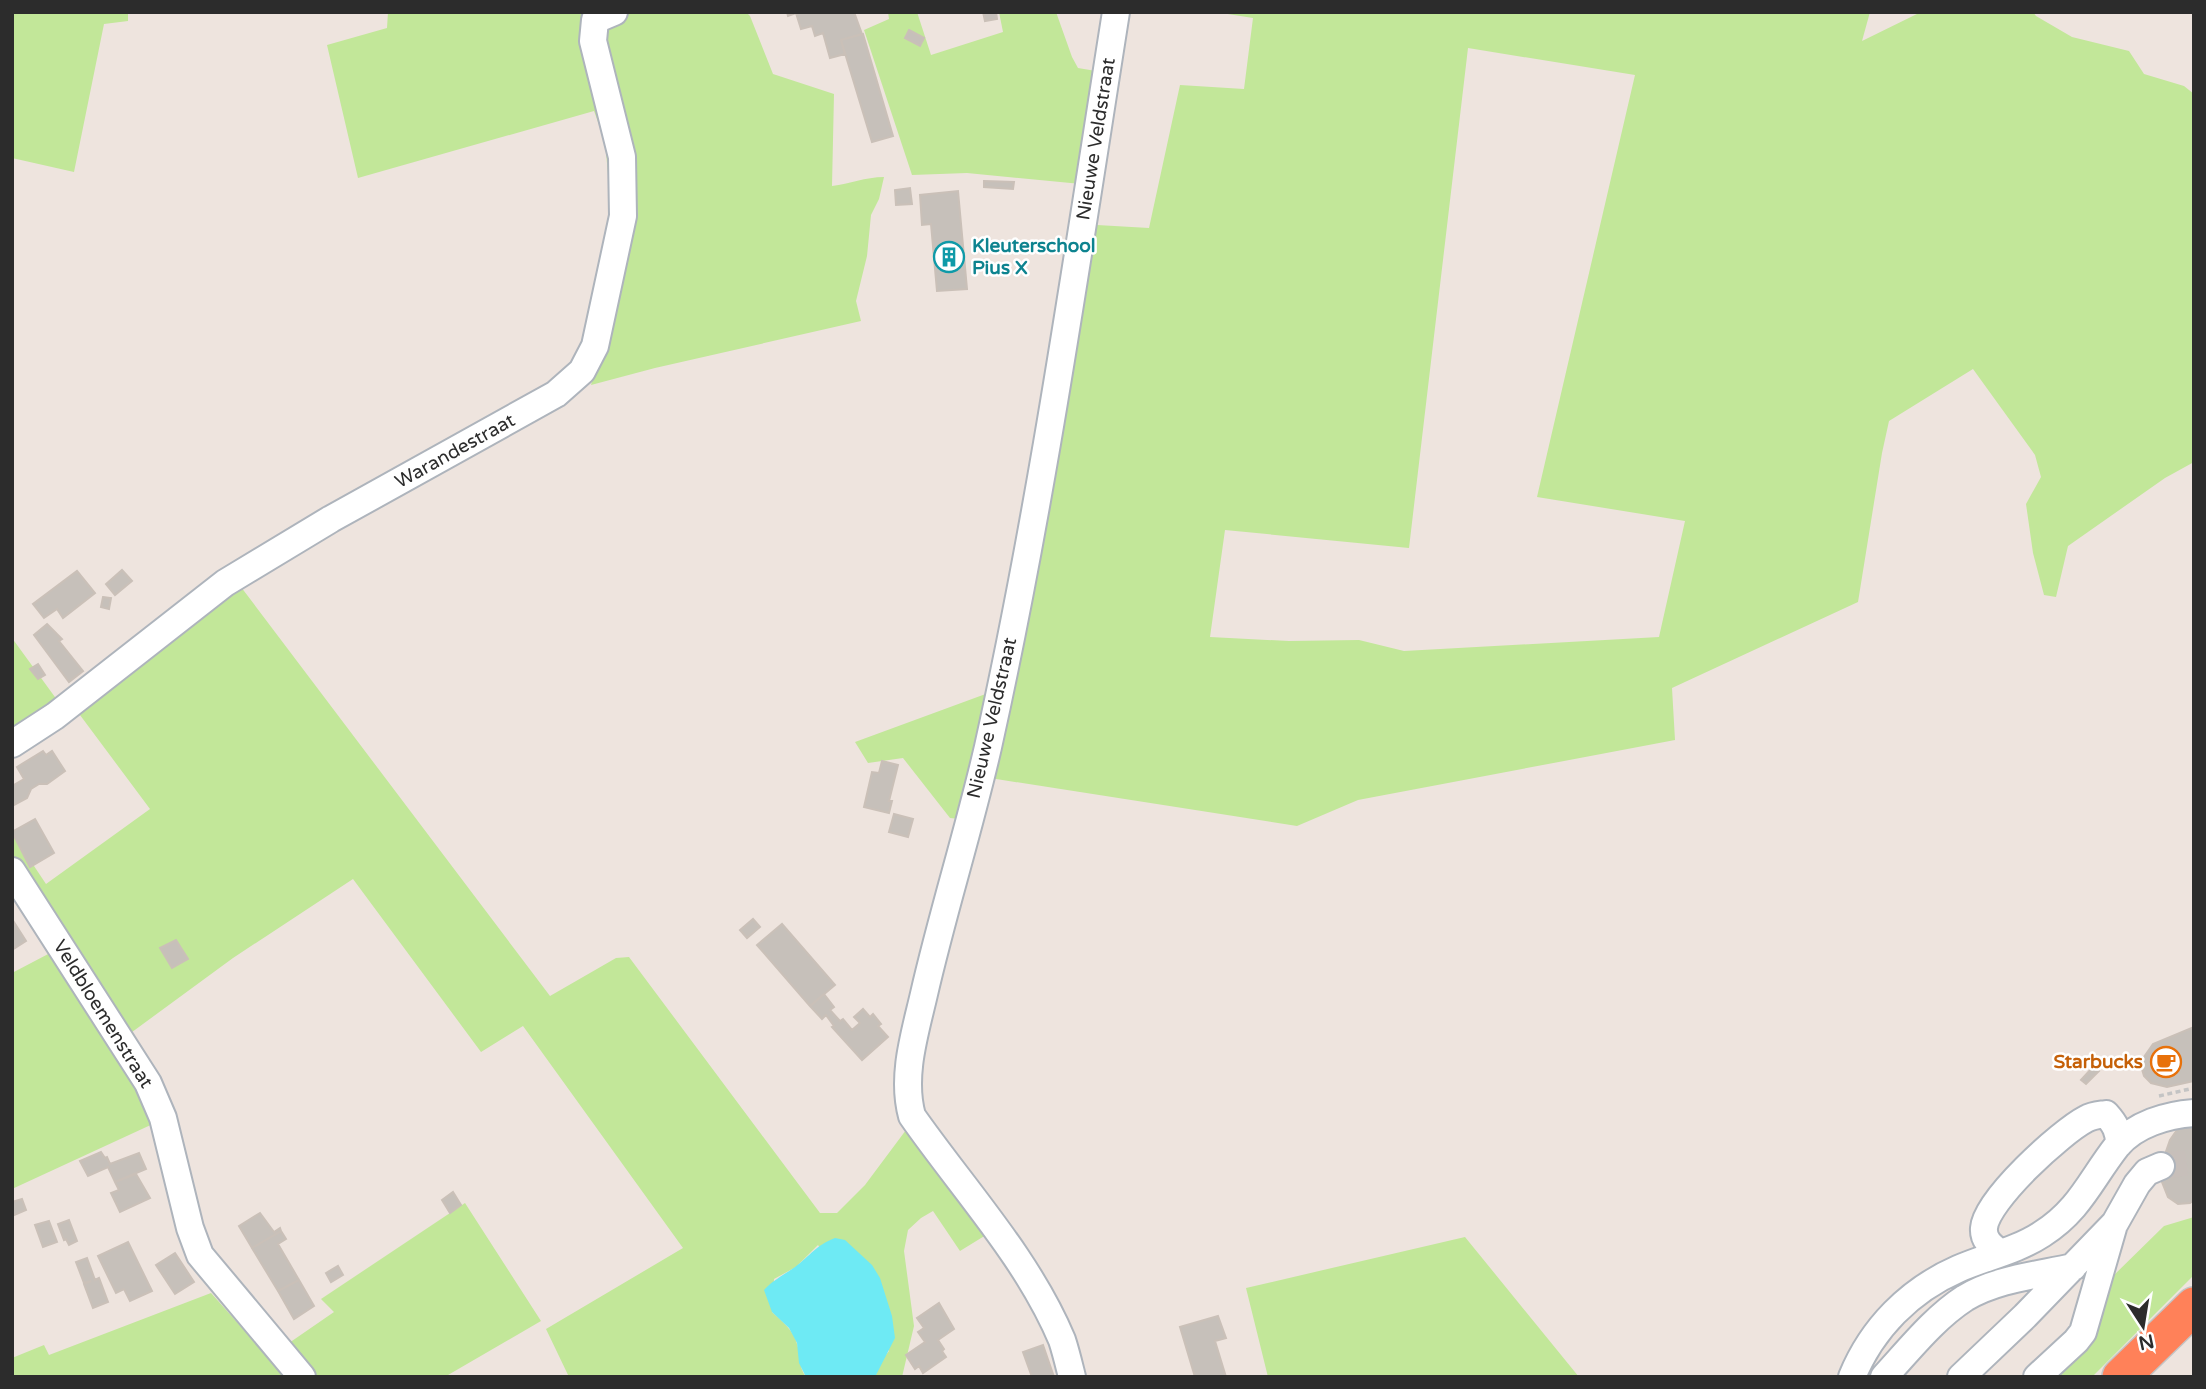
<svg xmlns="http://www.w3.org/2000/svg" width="2206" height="1389" viewBox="0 0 2206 1389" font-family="'Varela Round',sans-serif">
	<rect width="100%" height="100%" fill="#eee4de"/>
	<path fill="#c2e799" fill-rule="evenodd" d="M12,12H128V21L104,24L74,172L12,158Z
		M388,12H746L750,16L773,74L834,94L832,186C850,184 865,177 884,177L879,199L871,215L867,256L856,301L861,321L655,368L591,385L621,282L611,208L605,141L594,111L358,178L327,45L387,28Z
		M888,12H917L931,55L1003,32L999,12H1056L1072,57L1078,68L1096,71L1081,184L967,173L912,175L864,30L889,19Z
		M1215,12H1870L1862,41L1921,12H2033L2036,16L2072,37L2129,51L2144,74L2184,86L2194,94V462L2165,478L2068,546L2056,597L2044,595L2033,553L2026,504L2041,477L2035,455L1973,369L1889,421L1882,453L1858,602L1672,688L1675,740L1358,800L1297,826L990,778L1046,501L1097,225L1149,228L1180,85L1244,89L1253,18ZM1468,48L1635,75L1537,497L1685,521L1659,637L1404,651L1359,640L1289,641L1210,637L1225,530L1409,548Z
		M241,587L550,996L616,958L629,957L820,1213H837L865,1185L906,1130L986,1235L960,1251L933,1211L921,1218L908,1230L904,1251L914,1326L902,1377H875L881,1361L889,1351L818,1245L796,1267L774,1279L772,1312C782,1321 794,1331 797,1344C801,1356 798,1366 806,1377H569L546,1329L683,1248L523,1026L481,1052L353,879L233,958L128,1035L12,856V833L46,884L150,809L77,711L195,619Z
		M12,638L60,704L12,735Z
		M991,692L960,819L950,818L903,758L868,763L855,742Z
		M52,952L145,1095L155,1123L12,1189V973Z
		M465,1203L541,1321L448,1375V1377H313L289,1343L334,1312L321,1299Z
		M2194,1217V1275L2092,1377H2057L2092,1344L2111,1278L2164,1226Z
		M1465,1237L1579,1377H1268L1246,1288Z
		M211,1293L286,1377H12V1358L44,1345L49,1355Z"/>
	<path fill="#6eeaf4" d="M835,1238L845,1240L872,1265L880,1278L892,1316L895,1338L875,1377H806L799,1363L797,1343L789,1328L772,1312L764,1290C773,1280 784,1275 795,1267C811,1255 815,1246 835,1238Z"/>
	<path fill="#c6c0ba" stroke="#cac0b8" stroke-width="2" d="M787,12H854L862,34L841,40L845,54L830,58L823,33L815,36L812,26L801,29L796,13L788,16Z
		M983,12H996L997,19L985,21Z
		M909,30L924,38L920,46L905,38Z
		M863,34L893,136L872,142L841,40Z
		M984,181L1014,182L1013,189L984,187Z
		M910,188L912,204L896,205L895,190Z
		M958,191L967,289L937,291L931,224L922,225L920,195Z
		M122,570L132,581L115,595L106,584Z
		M77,571L95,593L63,618L57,609L44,618L33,604Z
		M103,597L111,598L109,609L101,607Z
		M47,624L62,639L59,641L83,671L69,682L34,635Z
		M38,664L45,675L38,679L30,669Z
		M43,751L46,755L52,751L65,771L47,784H39L31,789L27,798L12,806V786L24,779L17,767Z
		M882,761L898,765L889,801H892L889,813L864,807L872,772L879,773Z
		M894,814L913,819L908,837L889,832Z
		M35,819L54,853L30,867L12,832Z
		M12,919L26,941L12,950Z
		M753,919L760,927L747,938L740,930Z
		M782,924L835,985L810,1006L757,945Z
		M176,940L188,959L172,968L160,948Z
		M824,994L834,1007L830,1010L840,1021L843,1019L852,1030L860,1023L854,1017L863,1009L870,1017L873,1014L881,1024L878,1026L888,1037L862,1060L832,1027L834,1026L826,1015L822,1019L810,1006Z
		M2194,1027V1081L2167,1087L2151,1083L2144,1076L2141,1066L2144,1057L2153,1044Z
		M2094,1066L2099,1071L2086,1084L2081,1080Z
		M2194,1121V1200L2190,1203L2178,1204L2168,1197L2162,1182L2161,1166L2170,1140L2179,1127Z
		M101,1152L105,1158L107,1157L110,1164L139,1153L146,1169L115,1182L108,1167L88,1176L80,1161Z
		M136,1174L150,1198L120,1212L111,1193L119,1190L115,1182Z
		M453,1192L461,1205L450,1213L442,1200Z
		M22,1199L26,1210L12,1216V1202Z
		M260,1213L274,1232L280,1228L281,1231L252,1248L239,1226Z
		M69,1220L77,1241L69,1245L66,1239L64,1240L58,1224Z
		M49,1221L57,1242L43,1247L35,1225Z
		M281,1231L286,1239L278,1244L299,1280L278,1291L252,1248Z
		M128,1242L152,1291L130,1301L124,1289L116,1293L98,1256Z
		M175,1253L194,1282L175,1294L156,1265Z
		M87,1258L95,1280L99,1278L108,1302L93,1308L84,1284L91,1281L84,1283L76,1262Z
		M338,1266L343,1275L331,1282L326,1273Z
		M299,1280L314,1306L294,1319L278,1291Z
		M939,1303L954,1329L938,1340L944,1349L942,1351L946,1357L923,1373L919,1366L915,1369L906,1355L925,1342L918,1332L924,1328L917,1318Z
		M1218,1316L1226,1338L1215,1341L1226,1377H1195L1180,1327Z
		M1043,1345L1054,1377H1032L1023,1352Z"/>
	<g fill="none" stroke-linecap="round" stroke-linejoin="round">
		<path stroke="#c7bfba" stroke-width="26" stroke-dasharray="26 13" stroke-linecap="butt" d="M2161,1166L2194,1162"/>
		<g stroke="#aeb4bc" stroke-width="30">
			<path id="minor" d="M12,744L55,716L225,583L331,519L556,394L582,371L595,346L623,216L622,157L593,41L595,20L614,12
				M12,871L148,1083L163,1118L190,1228L200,1255L302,1377
				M2000,1253C1991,1246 1983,1240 1984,1228C1986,1200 2061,1132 2086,1119C2093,1115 2099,1115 2106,1114C2115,1124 2119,1131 2119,1144
				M1072,1377C1069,1365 1066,1352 1062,1340C1027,1257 963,1189 912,1116C901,1076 915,1033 924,994C943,911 969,830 988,747C1042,504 1077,258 1116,12
				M1852,1377C1872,1328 1910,1290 1958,1269C1985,1257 2016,1251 2042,1234C2080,1210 2091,1179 2117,1146C2135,1124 2167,1115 2194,1113
				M1884,1377C1909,1350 1934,1318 1965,1298C1996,1279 2038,1275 2073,1267
				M1961,1377L2025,1316L2115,1223L2137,1184L2147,1172L2161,1166
				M2037,1377L2076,1341L2083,1332L2113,1228"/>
		</g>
		<g stroke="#c4c4c4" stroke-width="40">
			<path id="highway" d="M2121,1377L2194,1306"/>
		</g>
		<path stroke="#c4c4c4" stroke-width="3.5" stroke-dasharray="5 3.5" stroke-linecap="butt" d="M2159,1096L2194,1088"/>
		<use href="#minor" stroke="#fff" stroke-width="26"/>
		<use href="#highway" stroke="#ff8159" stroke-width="37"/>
	</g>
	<defs>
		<g id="building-ring" transform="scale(1.575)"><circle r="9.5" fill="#fff" stroke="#0f9aa8" stroke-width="1.5"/><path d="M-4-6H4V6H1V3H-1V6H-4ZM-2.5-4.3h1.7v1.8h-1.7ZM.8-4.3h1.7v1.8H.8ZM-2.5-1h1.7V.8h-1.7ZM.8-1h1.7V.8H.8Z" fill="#0f9aa8"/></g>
		<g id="cafe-ring" transform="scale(1.575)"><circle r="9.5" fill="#fff" stroke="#e8710a" stroke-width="1.5"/><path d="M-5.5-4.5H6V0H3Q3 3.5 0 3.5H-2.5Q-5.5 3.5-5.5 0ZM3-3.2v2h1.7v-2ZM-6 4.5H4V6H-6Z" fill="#e8710a"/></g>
	</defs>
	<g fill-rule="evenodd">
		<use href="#building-ring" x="949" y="257"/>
		<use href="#cafe-ring" x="2166" y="1062"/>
	</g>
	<g text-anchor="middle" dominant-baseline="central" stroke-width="5" stroke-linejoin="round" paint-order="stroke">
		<g font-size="19" fill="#2c2c2c" stroke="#fff">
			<text transform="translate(1096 139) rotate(-81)">Nieuwe Veldstraat</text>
			<text transform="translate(455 451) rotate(-29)">Warandestraat</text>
			<text transform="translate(992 718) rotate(-77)">Nieuwe Veldstraat</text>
			<text transform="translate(103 1014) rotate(58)">Veldbloemenstraat</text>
		</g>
		<g font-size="19" font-weight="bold" fill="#0d838f" stroke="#fff" text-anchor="start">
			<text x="972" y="246">Kleuterschool<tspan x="972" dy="22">Pius X</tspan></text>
		</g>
		<g font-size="19" font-weight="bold" fill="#c56008" stroke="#fff" text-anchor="end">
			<text x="2143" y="1062">Starbucks</text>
		</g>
	</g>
	<rect width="2206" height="1389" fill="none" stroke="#2c2c2c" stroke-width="28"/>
	<g transform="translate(2143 1326) rotate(168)" stroke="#ffffff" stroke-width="5" paint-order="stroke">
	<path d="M0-5L12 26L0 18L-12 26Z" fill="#2c2c2c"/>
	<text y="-10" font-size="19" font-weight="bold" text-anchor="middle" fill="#2c2c2c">N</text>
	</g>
</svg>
